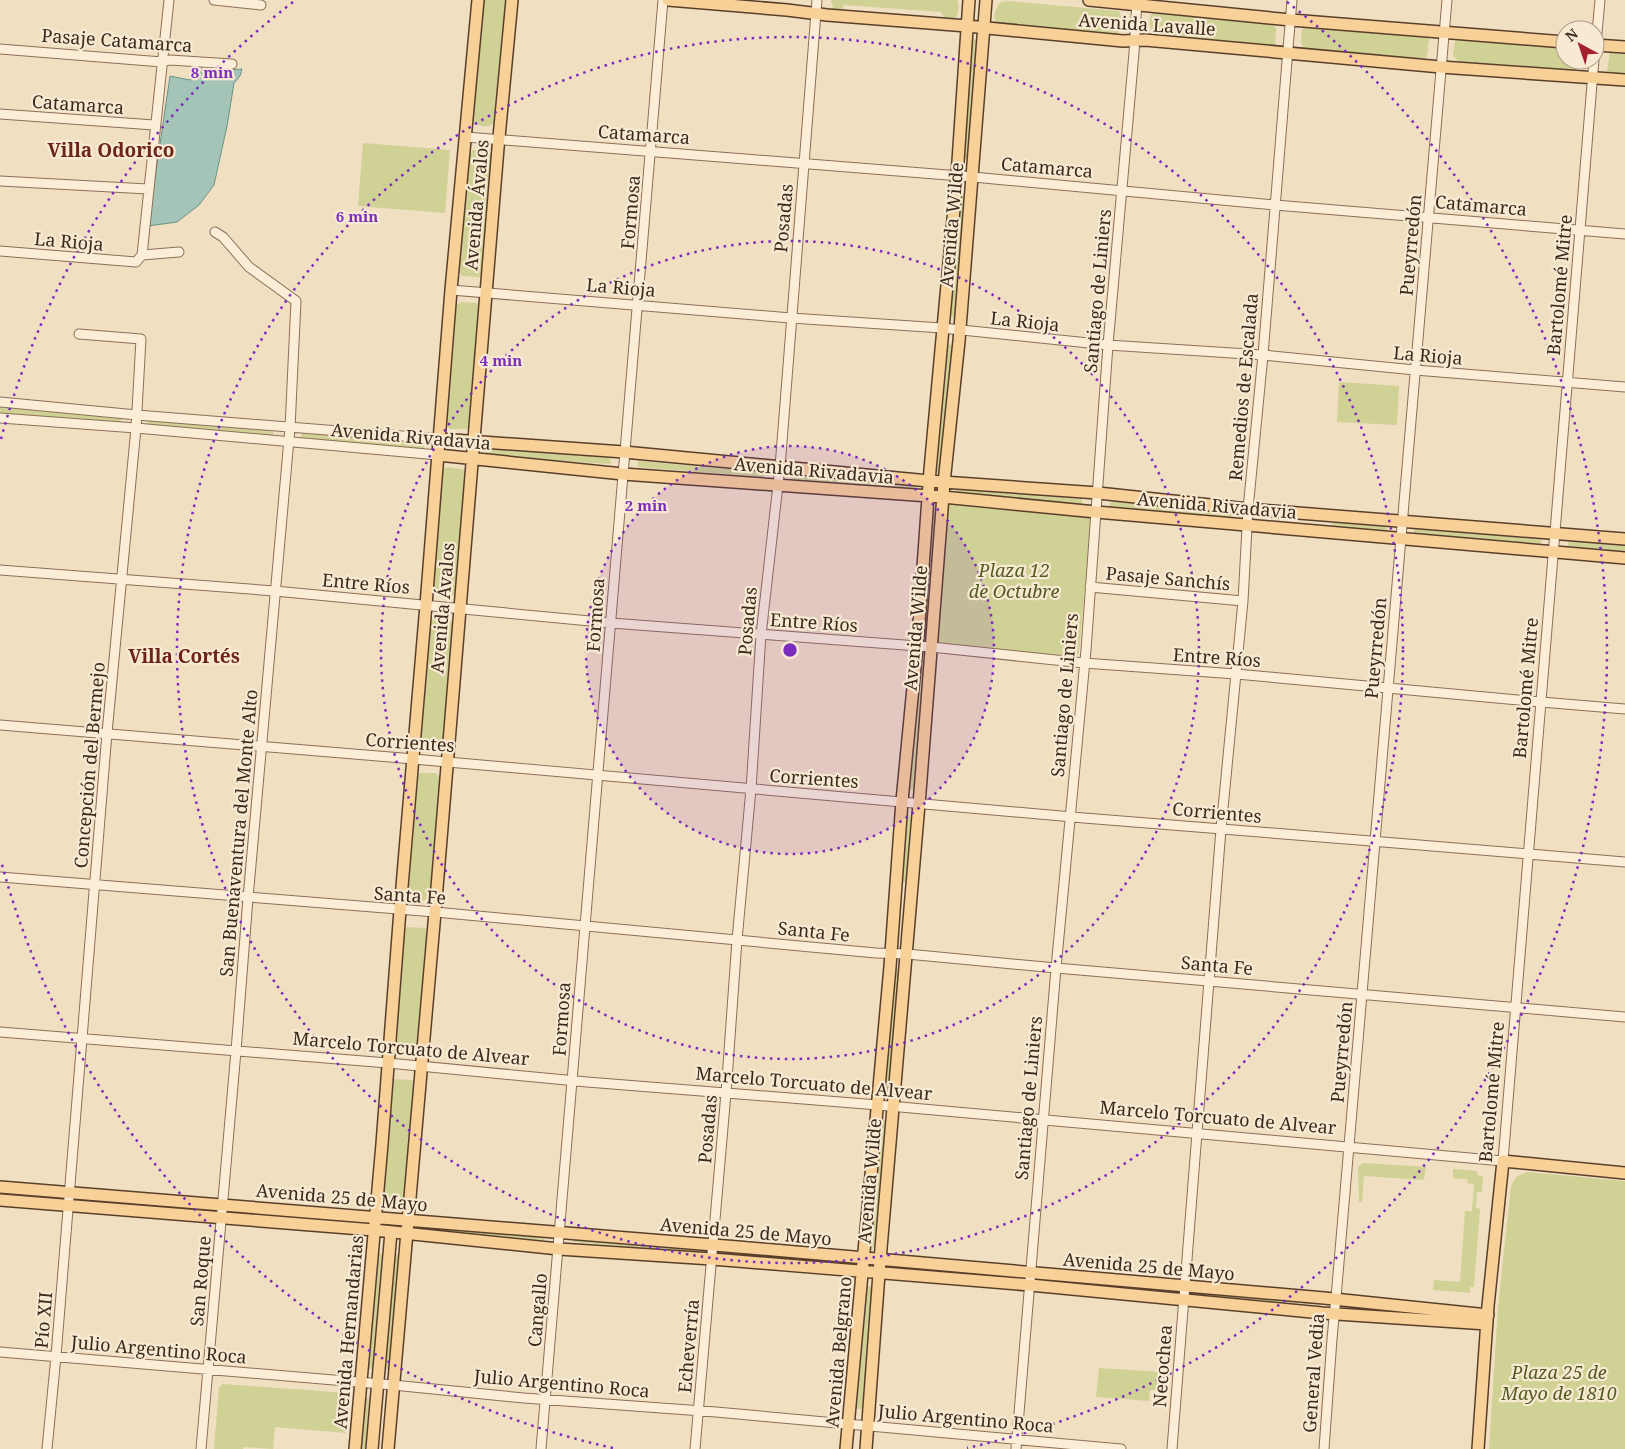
<svg xmlns="http://www.w3.org/2000/svg" width="1625" height="1449" viewBox="0 0 1625 1449" font-family="'Noto Serif',serif">
	<rect width="100%" height="100%" fill="#f1dfc2"/>
	<path fill="#cfd195" d="M481,0H507L497,122C487,128 480,128 471,120Z
		M831,0H957C960,6 958,14 955,20L945,19L941,12L844,5L841,13L834,12Z
		M1009,1L1119,11C1123,20 1122,24 1118,33L1110,37L1000,26C991,18 994,10 1001,2Z
		M1158,11L1271,23L1276,28L1275,46L1270,48L1154,37C1150,29 1148,24 1151,15Z
		M1311,25L1427,35L1429,39L1427,57L1418,60L1303,48L1301,42L1302,29Z
		M1461,38L1565,46V60H1581L1580,67L1573,71L1459,63L1453,55L1455,42Z
		M971,39L979,40L968,159H963Z
		M1617,49L1625,50V77L1613,76L1607,71L1610,52Z
		M363,143L450,150L445,213L358,206Z
		M473,150L489,151L494,157L483,275L479,277L462,276L458,270L469,156Z
		M962,193L965,194L967,196L955,316L950,317L948,316L960,195Z
		M461,302L477,303L481,309L472,424L466,429H450L445,424L455,306Z
		M947,344L952,345L941,473L938,474H933Z
		M1339,382L1399,386L1397,425L1337,422Z
		M0,407L121,418L122,419L120,423L0,413Z
		M150,420L273,429V436L149,426L147,425L148,421Z
		M302,433L424,441V450L301,439Z
		M489,448L609,458L611,460V463L609,464L488,456L485,452L486,449Z
		M638,461L764,472V477L638,467Z
		M446,467L462,469L467,473L458,589L453,596L436,595L432,590L441,471Z
		M793,474L916,485L917,490L791,482L790,479Z
		M958,488L1082,499V504L957,495L956,490Z
		M1112,501L1233,512L1234,513V516L1233,518L1111,508L1109,506L1110,503Z
		M952,503L1087,514L1091,518L1079,653L1074,658L939,643L936,639L947,507Z
		M933,509H937L929,633L926,636L922,635L932,511Z
		M1333,520L1386,525L1387,530L1386,531L1332,526Z
		M1418,527L1539,537L1541,540V544L1416,534L1414,532V528Z
		M1571,539L1625,544V552L1570,547L1568,546L1569,540Z
		M432,620L452,621L455,626L443,745C434,748 426,748 418,743L429,624Z
		M920,662L925,664L916,789L914,790L909,789Z
		M420,773H436L441,779L432,896L423,901L409,900L405,895L414,778Z
		M906,815H911L914,817L909,883L897,882Z
		M406,927L425,928L429,934L418,1050L411,1054L396,1052L393,1048L402,932Z
		M894,968L900,969L891,1093L888,1095L882,1092Z
		M394,1079L412,1080L415,1086L405,1203L402,1207L384,1205L380,1200L390,1083Z
		M881,1120H885L888,1123L876,1247H870L869,1243Z
		M1363,1163L1426,1167L1424,1180L1364,1176L1362,1202H1359L1358,1167Z
		M1453,1169L1477,1171V1175L1483,1176L1482,1192H1477L1476,1208L1480,1209L1474,1287H1470V1293L1433,1290L1434,1280L1460,1282L1465,1211H1472L1474,1184L1467,1183L1468,1179L1453,1178Z
		M1526,1172L1625,1181V1449H1489L1498,1307L1511,1186L1516,1177Z
		M424,1226L544,1237V1240L424,1230Z
		M574,1240L698,1250L699,1251L698,1253L574,1242L573,1241Z
		M726,1251L852,1263V1266L725,1255Z
		M375,1253L383,1254L373,1369H366Z
		M394,1254L401,1255L390,1370L382,1368Z
		M868,1286H871L874,1289L864,1407L861,1409H856L854,1407L865,1287Z
		M1198,1293L1319,1302V1305L1198,1296Z
		M1099,1368L1162,1372L1160,1390H1150L1149,1401L1096,1397Z
		M223,1384L347,1393L349,1397L346,1433L275,1427L273,1449L243,1447V1449H214L219,1387Z
		M364,1397L372,1399L367,1449H359Z"/>
	<path fill="#a5c4b8" stroke="#6a9385" d="M203,64L213,65L215,71L242,69L240,76L234,83L227,126L214,185L199,205L177,222L148,226L170,76L190,80L200,76Z"/>
	<g fill="none" stroke-linecap="round" stroke-linejoin="round">
		<g stroke="#8d6f57" stroke-width="11">
			<path id="minor" d="M214,0L261,5
				M0,49L162,62L170,60L232,64
				M1595,55L1600,0
				M0,114L154,125
				M466,137L973,177L1275,205L1625,234
				M0,181L148,189
				M0,251L136,262L142,255L169,0
				M142,255L179,252
				M451,290L791,318L942,328L1108,345L1263,355L1415,370L1625,387
				M0,402L137,415L440,439
				M0,418L136,428L438,455
				M0,570L275,591L611,623L931,647L1084,663L1236,674L1529,701L1625,709
				M1090,587L1243,601
				M0,725L402,758C630,776 857,798 1084,818C1264,833 1445,846 1625,862
				M0,877L435,912L876,953L907,954L1056,968L1625,1017
				M0,1032L388,1063L587,1082L878,1105L1503,1161L1594,60
				M0,1352L393,1385L524,1398L716,1412L1121,1449
				M47,1449L56,1356L107,733L136,428L141,339L79,334
				M201,1449L236,1051L248,898L290,428L296,301L249,267L223,237L215,232
				M541,1449L663,0
				M695,1449L726,1093L737,940L751,789L761,635L780,467L817,0
				M1016,1449L1056,968L1086,650L1108,345L1134,53L1137,0
				M1172,1449L1221,829L1243,601L1248,509L1263,355L1292,0
				M1324,1449L1332,1339L1337,1286L1447,0"/>
		</g>
		<g stroke="#5a3e2c" stroke-width="14">
			<path id="major" d="M668,0L787,10L827,15L967,26L1123,41L1145,40L1441,67L1625,80
				M1089,0L1291,20L1565,42
				M1595,45L1625,47
				M440,439L624,452L929,481L1098,493L1248,509L1625,539
				M438,455L623,474L943,497L1096,512L1625,558
				M0,1187L738,1247L1324,1298L1488,1315
				M0,1200L374,1230L559,1249L712,1259L1030,1285L1322,1313L1487,1324
				M355,1449L382,1144L400,910L426,605L451,290L478,0
				M372,1449L391,1232
				M388,1449L435,912L498,148L512,0
				M846,1449L890,967L902,801L918,636L930,470L957,176L969,0
				M866,1449L880,1260L920,792L944,483L959,341L986,0
				M1478,1449L1488,1306L1503,1161L1625,1173"/>
		</g>
		<use href="#minor" stroke="#fbedd6" stroke-width="9"/>
		<use href="#major" stroke="#f7d197" stroke-width="11"/>
	</g>
	<circle cx="790" cy="650" r="204" fill="#7b2cbf" fill-opacity=".12"/>
	<g fill="none" stroke="#7b2cbf" stroke-width="2.5" stroke-dasharray="2.5 5">
		<circle cx="790" cy="650" r="204"/>
		<circle cx="790" cy="650" r="409"/>
		<circle cx="790" cy="650" r="613"/>
		<path d="M613 1448A817 817 0 0 1 1 861M1 439A817 817 0 0 1 293 2M1287 2A817 817 0 0 1 967 1448"/>
	</g>
	<g text-anchor="middle" dominant-baseline="central" stroke-width="4.5" stroke-linejoin="round" paint-order="stroke">
		<g font-size="18" fill="#3c291d" stroke="#f8ead2">
			<text transform="translate(1147 24) rotate(4)">Avenida Lavalle</text>
			<text transform="translate(117 40) rotate(4)">Pasaje Catamarca</text>
			<text transform="translate(78 104) rotate(4)">Catamarca</text>
			<text transform="translate(644 134) rotate(4)">Catamarca</text>
			<text transform="translate(1047 167) rotate(5)">Catamarca</text>
			<text transform="translate(476 205) rotate(-85)">Avenida Ávalos</text>
			<text transform="translate(1481 205) rotate(5)">Catamarca</text>
			<text transform="translate(630 212) rotate(-85)">Formosa</text>
			<text transform="translate(783 218) rotate(-85)">Posadas</text>
			<text transform="translate(951 225) rotate(-85)">Avenida Wilde</text>
			<text transform="translate(69 241) rotate(5)">La Rioja</text>
			<text transform="translate(1410 245) rotate(-85)">Pueyrredón</text>
			<text transform="translate(1559 285) rotate(-85)">Bartolomé Mitre</text>
			<text transform="translate(621 287) rotate(5)">La Rioja</text>
			<text transform="translate(1097 291) rotate(-85)">Santiago de Liniers</text>
			<text transform="translate(1025 321) rotate(6)">La Rioja</text>
			<text transform="translate(1428 355) rotate(5)">La Rioja</text>
			<text transform="translate(1243 387) rotate(-85)">Remedios de Escalada</text>
			<text transform="translate(411 436) rotate(5)">Avenida Rivadavia</text>
			<text transform="translate(814 470) rotate(5)">Avenida Rivadavia</text>
			<text transform="translate(1217 505) rotate(5)">Avenida Rivadavia</text>
			<text transform="translate(1168 578) rotate(5)">Pasaje Sanchís</text>
			<text transform="translate(366 583) rotate(5)">Entre Ríos</text>
			<text transform="translate(442 608) rotate(-85)">Avenida Ávalos</text>
			<text transform="translate(595 615) rotate(-86)">Formosa</text>
			<text transform="translate(747 621) rotate(-85)">Posadas</text>
			<text transform="translate(814 622) rotate(4)">Entre Ríos</text>
			<text transform="translate(915 628) rotate(-85)">Avenida Wilde</text>
			<text transform="translate(1375 648) rotate(-85)">Pueyrredón</text>
			<text transform="translate(1217 657) rotate(4)">Entre Ríos</text>
			<text transform="translate(1525 688) rotate(-85)">Bartolomé Mitre</text>
			<text transform="translate(1064 695) rotate(-85)">Santiago de Liniers</text>
			<text transform="translate(410 742) rotate(4)">Corrientes</text>
			<text transform="translate(89 765) rotate(-85)">Concepción del Bermejo</text>
			<text transform="translate(814 778) rotate(4)">Corrientes</text>
			<text transform="translate(1217 812) rotate(5)">Corrientes</text>
			<text transform="translate(238 833) rotate(-85)">San Buenaventura del Monte Alto</text>
			<text transform="translate(410 895) rotate(4)">Santa Fe</text>
			<text transform="translate(814 931) rotate(6)">Santa Fe</text>
			<text transform="translate(1217 965) rotate(5)">Santa Fe</text>
			<text transform="translate(561 1019) rotate(-86)">Formosa</text>
			<text transform="translate(411 1048) rotate(5)">Marcelo Torcuato de Alvear</text>
			<text transform="translate(1341 1052) rotate(-85)">Pueyrredón</text>
			<text transform="translate(814 1083) rotate(5)">Marcelo Torcuato de Alvear</text>
			<text transform="translate(1491 1092) rotate(-85)">Bartolomé Mitre</text>
			<text transform="translate(1028 1098) rotate(-85)">Santiago de Liniers</text>
			<text transform="translate(1218 1117) rotate(5)">Marcelo Torcuato de Alvear</text>
			<text transform="translate(707 1129) rotate(-85)">Posadas</text>
			<text transform="translate(869 1181) rotate(-85)">Avenida Wilde</text>
			<text transform="translate(342 1197) rotate(5)">Avenida 25 de Mayo</text>
			<text transform="translate(746 1231) rotate(5)">Avenida 25 de Mayo</text>
			<text transform="translate(1149 1266) rotate(5)">Avenida 25 de Mayo</text>
			<text transform="translate(200 1281) rotate(-85)">San Roque</text>
			<text transform="translate(537 1310) rotate(-85)">Cangallo</text>
			<text transform="translate(43 1320) rotate(-85)">Pío XII</text>
			<text transform="translate(348 1332) rotate(-85)">Avenida Hernandarias</text>
			<text transform="translate(688 1346) rotate(-85)">Echeverría</text>
			<text transform="translate(159 1349) rotate(5)">Julio Argentino Roca</text>
			<text transform="translate(838 1352) rotate(-85)">Avenida Belgrano</text>
			<text transform="translate(1162 1366) rotate(-86)">Necochea</text>
			<text transform="translate(1313 1373) rotate(-86)">General Vedia</text>
			<text transform="translate(562 1383) rotate(5)">Julio Argentino Roca</text>
			<text transform="translate(966 1418) rotate(5)">Julio Argentino Roca</text>
		</g>
		<g font-size="18" font-style="italic" fill="#505a22" stroke="#f8ead2">
			<text x="1014" y="570">Plaza 12<tspan x="1014" dy="21">de Octubre</tspan></text>
			<text x="1559" y="1372">Plaza 25 de<tspan x="1559" dy="21">Mayo de 1810</tspan></text>
		</g>
		<g font-size="19" font-weight="bold" fill="#6c2319" stroke="#f8ead2">
			<text x="111" y="150">Villa Odorico</text>
			<text x="184" y="656">Villa Cortés</text>
		</g>
	</g>
	<circle cx="790" cy="650" r="8" fill="#7b2cbf" stroke="#f8ead2" stroke-width="2.5"/>
	<g font-size="15" text-anchor="middle" font-weight="bold" fill="#7b2cbf" stroke="#f8ead2" stroke-width="4.5" stroke-linejoin="round" paint-order="stroke">
		<text x="212" y="78">8 min</text>
		<text x="357" y="222">6 min</text>
		<text x="501" y="366">4 min</text>
		<text x="646" y="511">2 min</text>
	</g>
	<g transform="translate(1580 45) rotate(320)"><circle r="24" fill="#f8ead2" stroke="#ad9d8a"/>
	<path d="M0-4L9 19L0 12L-9 19Z" fill="#a1222e"/>
	<text y="-8" font-size="14" font-weight="bold" text-anchor="middle" fill="#3c291d">N</text>
	</g>
</svg>
